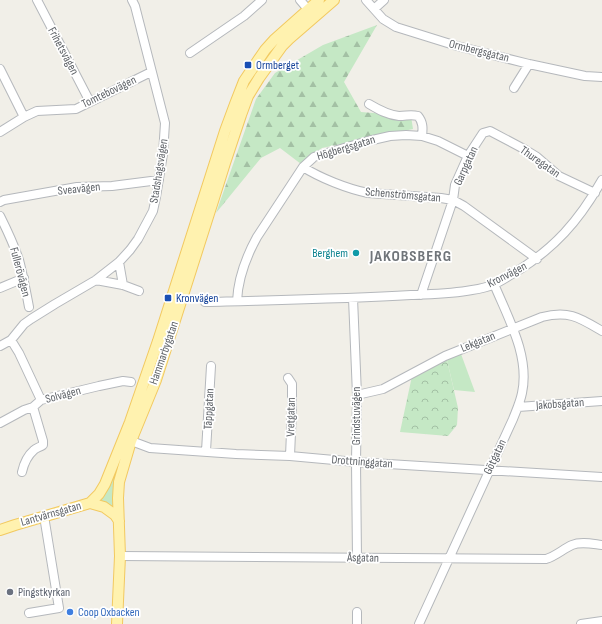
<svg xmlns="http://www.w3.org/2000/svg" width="602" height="624" viewBox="0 0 602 624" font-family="'Sofia Sans Condensed',sans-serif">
	<defs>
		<pattern id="forest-firs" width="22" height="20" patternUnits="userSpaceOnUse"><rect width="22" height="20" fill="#c5e8c5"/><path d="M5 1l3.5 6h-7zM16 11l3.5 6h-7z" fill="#a3c0a4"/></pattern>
		<pattern id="park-crowns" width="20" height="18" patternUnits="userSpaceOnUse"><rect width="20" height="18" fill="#c5e8c5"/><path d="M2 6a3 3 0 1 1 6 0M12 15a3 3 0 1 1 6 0" fill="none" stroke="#a3c0a4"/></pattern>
	</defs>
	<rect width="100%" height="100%" fill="#f1efe8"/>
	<path fill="#c5e8c5" d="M461,354L475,392L454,390L447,360Z
		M124,447L115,510L94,500Z"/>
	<path fill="url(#forest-firs)" d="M377,25L344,82L361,112L411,116L413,129L322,148L301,164L280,148L261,158L216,213L256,99L275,73L323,45Z"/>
	<path fill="url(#park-crowns)" d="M447,360L458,408L457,425L448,436L400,432L412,376Z"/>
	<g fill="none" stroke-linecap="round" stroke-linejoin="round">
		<g stroke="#b5b8bc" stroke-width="10">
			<path id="minor" d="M37,0L90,102
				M300,0L311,13
				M366,0L383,19L396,27L457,46L529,64L585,76L602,77
				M374,9L384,0
				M190,53L244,16L262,0
				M0,69L24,117
				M514,88L529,64
				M369,104C379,110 388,115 399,116C407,116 410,114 418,116C423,122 423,128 422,136
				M0,132L24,117L37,111L76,109L151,72
				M303,167C320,178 348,189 368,193L441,198L453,200L464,206L537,259
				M0,202L4,200L77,187L112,186L159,180
				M0,216C7,230 14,245 19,260C23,275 26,291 29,307
				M119,262L123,285
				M96,280L123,285L139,291
				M0,288L24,278
				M421,295L453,200L455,185L468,156L483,133L490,131L524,149L537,157L559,176L595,193
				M353,298L357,395L356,462L357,558
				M237,301C238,279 246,257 257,237L303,167L314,157L320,155L368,141L390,136L406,135L422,136L438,141L468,156
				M205,302C274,300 343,299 411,295C431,294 451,294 472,290C479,289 488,287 495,284C501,281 507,277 514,273C554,249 579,221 602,180
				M11,340L19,353L41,400
				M0,346L11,340L24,324L31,319L55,304L96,280L119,262L130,250L138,239L153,211L156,197L163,154L165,123L135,6L132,0
				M288,378L292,384V409L290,456
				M357,395L383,389L445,356L542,317C569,310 580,318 602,331
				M518,407L602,401
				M0,423L24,410L33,407L41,400L99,386L123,381L131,382
				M126,439L150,448L236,454L290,456L356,462L602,477
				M206,451L211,366
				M22,472C24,463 27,456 34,450C36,448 40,447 43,445V441L33,407
				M120,556L546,559C556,556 563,549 572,545C581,541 593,544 602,545
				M357,612V624
				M29,613L59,608L44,516
				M419,624L513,419C516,411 520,403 522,393C530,356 508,318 494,284
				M581,624L602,621"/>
		</g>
		<g stroke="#f2c960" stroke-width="12">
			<path id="major" d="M90,503L99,494L105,484L130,422L158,341L225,131L235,104L244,81L265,50L274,40L319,0
				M0,530L15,525L90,503L104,507L115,515L119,521
				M117,624L120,556L118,498L119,482L131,441L156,380L214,198L225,163L241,115L248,96L259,78L282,46L289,39L334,0"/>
		</g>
		<use href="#minor" stroke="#fff" stroke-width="8"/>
		<use href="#major" stroke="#fff2af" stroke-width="10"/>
	</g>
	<g fill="#1a4fb4" stroke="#fff" stroke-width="1.5">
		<rect x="244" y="61" width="8" height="8" rx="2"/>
		<rect x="164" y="294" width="8" height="8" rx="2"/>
	</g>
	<circle fill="#0f9aa8" stroke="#fff" stroke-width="1.5" cx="356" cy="253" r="4"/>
	<circle fill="#6b7280" stroke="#fff" stroke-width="1.5" cx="10" cy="592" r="4"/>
	<circle fill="#3f7fe0" stroke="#fff" stroke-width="1.5" cx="70" cy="612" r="4"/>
	<g text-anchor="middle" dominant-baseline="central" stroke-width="3.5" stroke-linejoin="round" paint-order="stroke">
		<g font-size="12" fill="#5f6368" stroke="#fff">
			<text transform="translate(63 51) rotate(62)">Frihetsvägen</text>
			<text transform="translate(479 51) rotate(14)">Ormbergsgatan</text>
			<text transform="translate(109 92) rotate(-26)">Tomtebovägen</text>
			<text transform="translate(346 148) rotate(-17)">Högbergsgatan</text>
			<text transform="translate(540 162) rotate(35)">Thuregatan</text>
			<text transform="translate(466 166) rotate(-65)">Garpgatan</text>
			<text transform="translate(159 171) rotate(-81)">Stadshagsvägen</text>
			<text transform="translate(79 189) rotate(-6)">Sveavägen</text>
			<text transform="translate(403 195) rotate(5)">Schenströmsgatan</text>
			<text transform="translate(20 272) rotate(75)">Fullerövägen</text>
			<text transform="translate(507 275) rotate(-27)">Kronvägen</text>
			<text transform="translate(478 342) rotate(-22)">Lekgatan</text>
			<text transform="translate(164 353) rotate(-71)">Hammarbygatan</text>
			<text transform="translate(63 395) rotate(-15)">Solvägen</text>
			<text transform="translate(560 404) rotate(-4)">Jakobsgatan</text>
			<text transform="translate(209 409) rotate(-87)">Täppgatan</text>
			<text transform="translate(356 416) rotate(-90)">Grindstuvägen</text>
			<text transform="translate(291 417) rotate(-89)">Vretgatan</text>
			<text transform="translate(495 457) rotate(-65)">Götgatan</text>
			<text transform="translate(362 462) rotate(4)">Drottninggatan</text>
			<text transform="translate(51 514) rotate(-16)">Lantvärnsgatan</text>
			<text transform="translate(363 558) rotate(1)">Åsgatan</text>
		</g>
		<g font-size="12" fill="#164399" stroke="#fff" text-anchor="start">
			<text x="256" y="65">Ormberget</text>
			<text x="176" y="298">Kronvägen</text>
		</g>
		<g font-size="12" fill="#0d838f" stroke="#fff" text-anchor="end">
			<text x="348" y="253">Berghem</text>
		</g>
		<g font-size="12" fill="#5b616d" stroke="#fff" text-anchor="start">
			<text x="18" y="592">Pingstkyrkan</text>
		</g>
		<g font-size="12" fill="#366cbe" stroke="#fff" text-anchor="start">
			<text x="78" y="612">Coop Oxbacken</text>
		</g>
		<g font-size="16" font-weight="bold" letter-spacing="1" fill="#70757a" stroke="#fff">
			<text x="411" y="256">JAKOBSBERG</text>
		</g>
	</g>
</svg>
